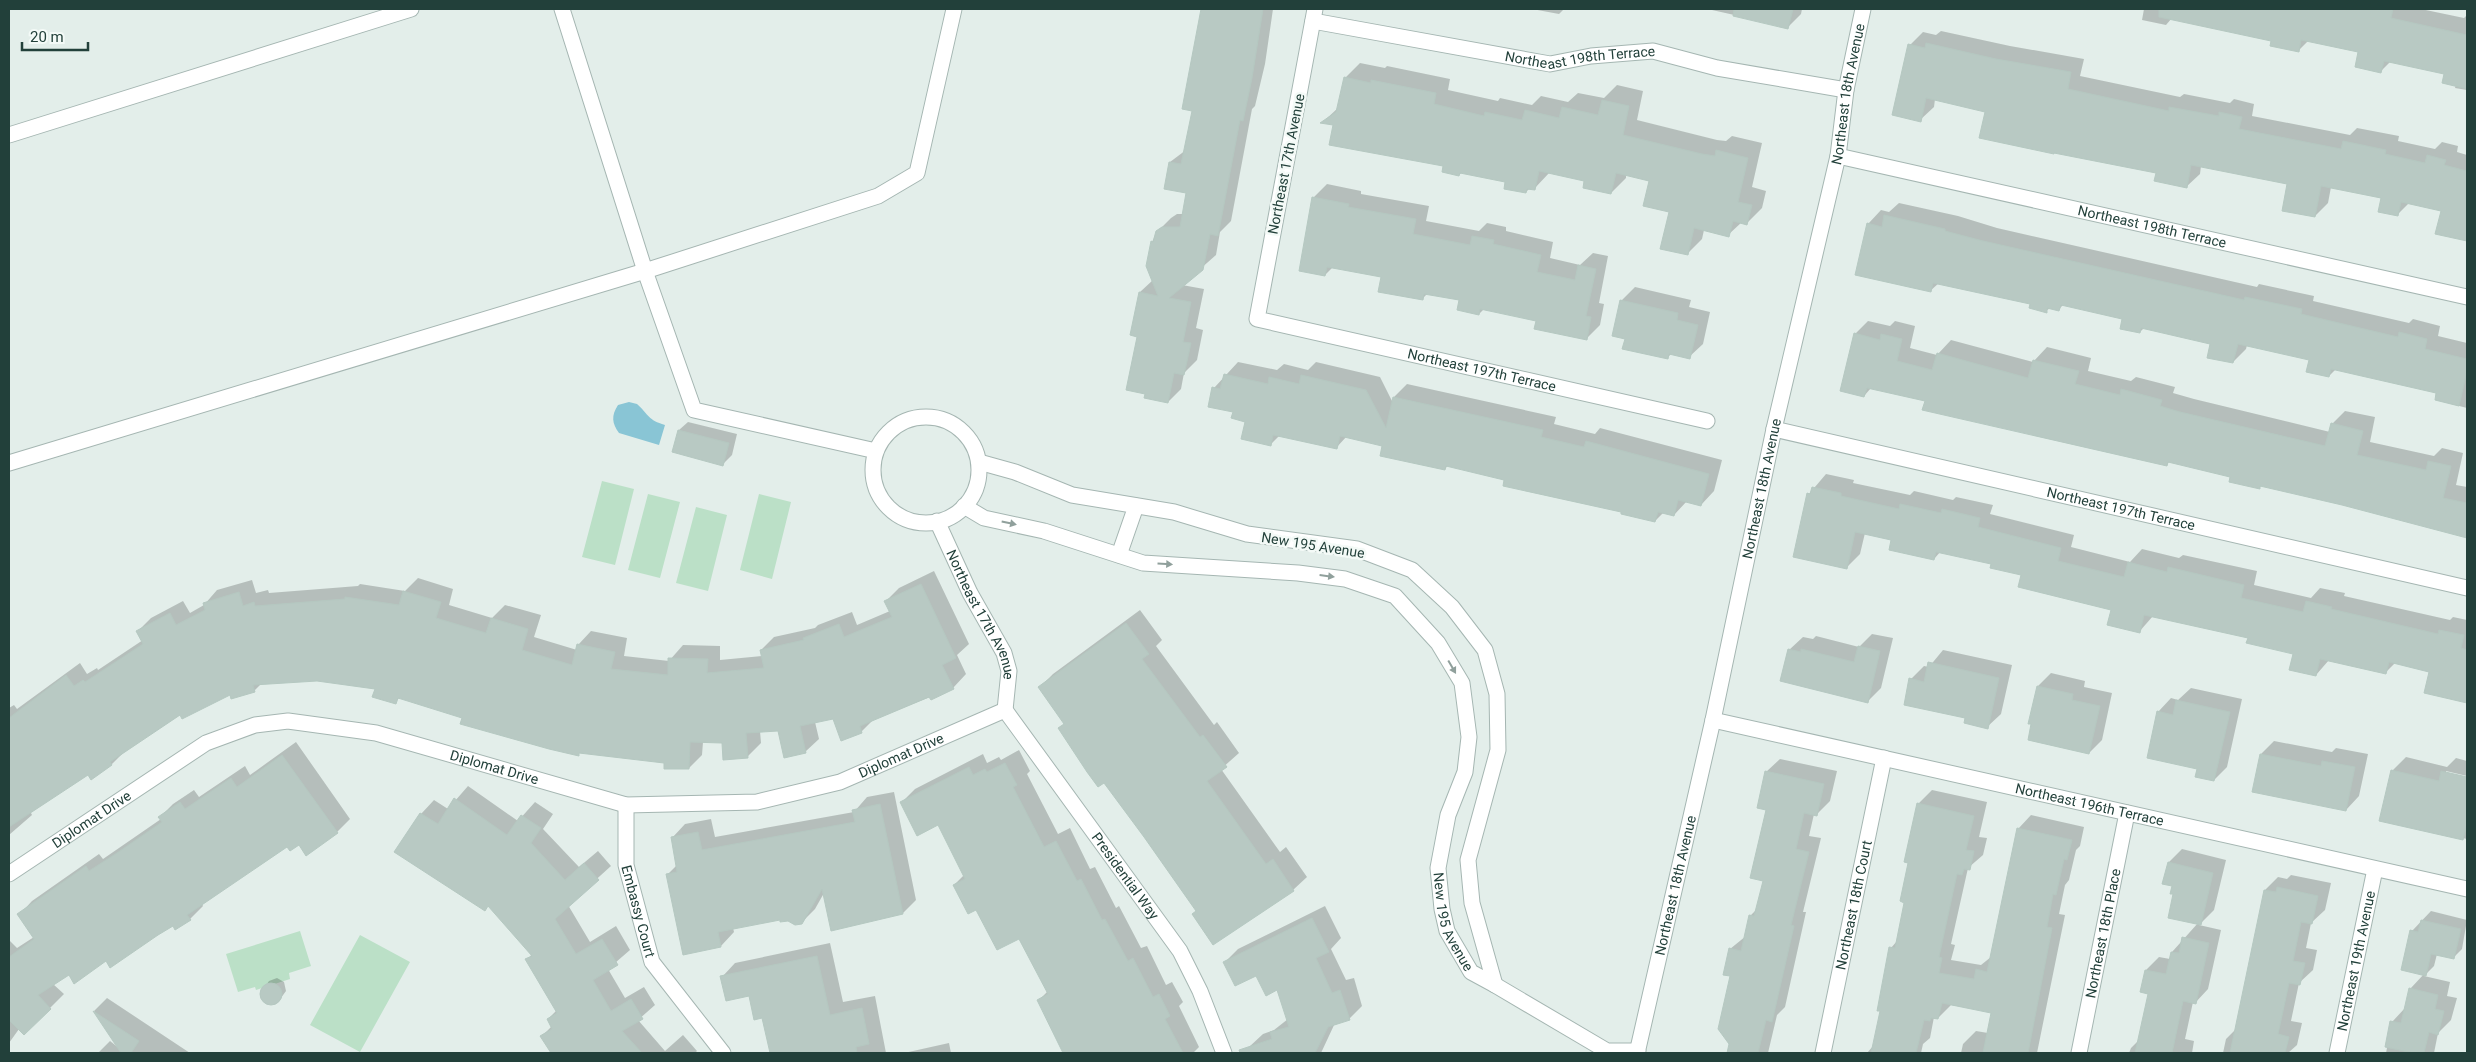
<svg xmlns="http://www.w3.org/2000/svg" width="2476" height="1062" viewBox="0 0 2476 1062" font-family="Roboto,sans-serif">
	<rect width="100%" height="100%" fill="#e3eeea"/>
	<path fill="#bbe0c7" d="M602,481L634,489L615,565L582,557Z
		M648,494L680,502L660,578L628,570Z
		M759,494L791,502L772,579L740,570Z
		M696,507L727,515L708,591L676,583Z
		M300,931L311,966L289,973L290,979L256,990L255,987L238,992L226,954Z
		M360,935L410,962L360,1052L310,1025Z"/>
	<path fill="#89c5d5" d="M629,402L637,404C649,415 648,420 665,425L659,445L619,433C612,423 611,416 618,405Z"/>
	<path fill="#0003" d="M1203,9H1273L1265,64L1255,106L1252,109L1231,221L1220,232L1216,255L1182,285L1204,289L1196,328L1203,330L1197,360L1184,373L1181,389L1168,402L1138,336L1140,292L1153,280L1152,242L1157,232L1171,218L1177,214H1184L1188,192L1170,162L1186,150L1194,110L1183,108Z
		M1532,9H1564L1559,14Z
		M1712,9H1802L1801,14L1788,27L1712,10Z
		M2144,9H2421L2464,18L2467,15V90L2455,88L2456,85L2446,73L2391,61L2380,72L2360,51L2309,40L2298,51L2272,40L2172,18L2166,25L2142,20Z
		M1941,31L2010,46L2084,59L2080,76L2180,97L2184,94L2230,103L2234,99L2254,104L2252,116L2350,135L2357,128L2399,136L2398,141L2435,149L2442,142L2458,146L2457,152L2467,155V240L2437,233L2442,210L2410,202L2397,215L2383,198L2331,187L2328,203L2315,216L2288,183L2201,166L2200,174L2186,187L2157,172L1986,111L1935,99L1934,107L1920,120L1910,45L1923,32L1936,35Z
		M1360,63L1385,68L1387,66L1450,79L1448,90L1498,101L1500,98L1532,105L1541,96L1568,102L1578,93L1604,98L1617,85L1643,91L1637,120L1717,140L1726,141L1732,136L1762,143L1752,187L1766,191L1762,208L1747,223L1742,222L1728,235L1704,230L1702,239L1687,254L1671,211L1650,181L1626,174V178L1611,193L1585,180L1550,172L1534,189L1530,188L1526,192L1506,181L1462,172L1459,175L1445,165L1335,124L1323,122L1339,107L1345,78Z
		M1327,184L1361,191V194L1429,206L1426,221L1479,231L1487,223L1506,227V231L1553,242L1550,258L1580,265L1593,253L1608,256L1599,303L1604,304L1600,325L1586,339L1538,320L1484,309L1479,314L1460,299L1428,293L1422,299L1382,276L1333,267L1325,275L1313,198Z
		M1899,203L1958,216L1997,228L2257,287L2259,284L2314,296L2313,301L2409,323L2413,319L2440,326L2438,336L2467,343V408L2436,400L2437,392L2336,369L2329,376L2310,359L2247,345L2246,349L2233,362L2211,343L2144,328L2140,332L2123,318L2064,304L2058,310L2050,308L2046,311L2031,303L1939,283L1930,291L1868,224L1881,210L1889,212Z
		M1635,287L1691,300L1689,307L1710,312L1703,344L1689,357L1672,353L1667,358L1626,338L1613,335L1622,300Z
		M1868,321L1890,326L1895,321L1915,326L1910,348L1937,355L1951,340L2033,362L2047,347L2091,358L2088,371L2131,381L2136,377L2175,387L2173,393L2194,399L2330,432L2332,424L2345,411L2375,417L2370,442L2434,456L2442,448L2463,453L2456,485L2467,487V535L2262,485L2259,488L2232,476L2170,461L2166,465L1926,400L1871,388L1864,396L1855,334Z
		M1238,362L1277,370L1284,364L1308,370L1316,362L1380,377L1393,403L1394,397L1407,384L1556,417L1554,424L1595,434L1600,428L1722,460L1714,491L1701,505L1687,501L1674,515L1664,512L1655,521L1506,479L1448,465L1445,469L1383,445L1347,436L1336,448L1280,435L1270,445L1234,411L1214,388Z
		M688,422L737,434L732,455L723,464L679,430Z
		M1826,474L1854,480L1853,483L1910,495L1914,491L1953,500L1956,497L1993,505L1990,514L2074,535L2071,547L2130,562L2142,549L2179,558L2183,555L2257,571L2254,585L2311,598L2320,588L2345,593L2344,596L2450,620L2453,617L2467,620V701L2426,692L2431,671L2395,663L2385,673L2329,660L2316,675L2294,653L2249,637L2153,616L2139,632L2113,609L1993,563L1941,551L1934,559L1893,539L1865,533L1860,554L1846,568L1809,494Z
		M934,571L969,644L957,655L966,674L953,688L874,719L861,732L834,717L815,722L819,739L805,752L779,729L760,731L761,743L747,757L723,742H703L702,755L689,768L666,762L581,752L578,754L400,697L395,702L376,688L317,680L262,683L254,691L230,693L181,714L125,751L112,764L92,778L89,773L30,811L32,815L9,835V708L14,705L17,709L80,663L87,674L97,668L98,670L143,640L138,631L151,618L183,601L190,613L204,605L217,590L252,580L256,593L268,590L269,593L358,586L360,584L405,591L418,578L453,589L449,605L492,618L505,605L541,615L534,637L577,650L578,645L591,631L627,638L624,656L669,661L683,645L720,646V660L762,656L761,650L774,637L815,628L818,625L852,612L857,625L890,611L886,601L899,588Z
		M1140,610L1162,640L1156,646L1214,725L1217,722L1239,753L1221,769L1280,852L1286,847L1307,877L1293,890L1197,910L1040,687L1053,674Z
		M1872,634L1893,638L1881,688L1868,701L1789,650L1803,637L1813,639L1816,636L1859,647Z
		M1943,650L2012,665L2001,714L1987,727L1966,717L1911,679L1924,666L1929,667Z
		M2051,673L2085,681L2084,687L2112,693L2102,740L2089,753L2038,686Z
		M2191,688L2242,699L2227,767L2214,780L2199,768L2158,712L2171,698L2178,700Z
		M2274,741L2332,752L2336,748L2368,754L2359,796L2346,810L2261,754Z
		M296,742L350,819L337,832L287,846L202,904L203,906L190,919L173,925L106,960L69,973L53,984L64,994L24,1034L19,1029L9,1043V940L17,948L34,937L19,915L32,901L99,854L103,859L161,819L160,817L173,804L194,790L199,797L245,766L250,775Z
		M1019,750L1030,771L1027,774L1058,834L1070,828L1090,869L1095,867L1116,908L1119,906L1141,948L1147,946L1166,985L1172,982L1183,1002L1179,1006L1199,1047L1193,1053H1065L1039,1000L1048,991L1019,937L977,908L954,885L964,875L938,823L902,802L915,789L983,754L987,763L999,757L1001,760Z
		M2406,757L2447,767L2456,758L2467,761V776L2446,771V773L2467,778V839L2381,820L2393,770Z
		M1780,759L1837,771L1830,801L1817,814H1814L1809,836L1821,838L1803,912H1806L1785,1007L1777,1015L1768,1053H1728L1730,1044L1732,975L1730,949L1746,936L1750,916L1757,909L1764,880L1768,810L1766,772Z
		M468,786L518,821L535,802L553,814L543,829L579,867L598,851L611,866L568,905L590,942L616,926L630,950L608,969L625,998L644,987L655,1005L638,1020L665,1051L683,1035L697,1051L695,1053H552L542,1036L552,1026L548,1019L557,1010L527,960L532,954L421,814L434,800L448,809Z
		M1932,790L1987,802L1979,837L1987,838L1983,855L1968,868L1951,944L1955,945L1951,960L1981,965L1991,957L2018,829L2031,815L2084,827L2080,846L2076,850L2069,880L2065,885L2059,914L2065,915L2037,1053H1961L1963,1044L1976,1031L1988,1033L1993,1012L1951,1005L1938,1018L1934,1017L1930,1038L1923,1044L1921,1053H1867L1874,1045L1882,1010L1891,948L1897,941L1906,902L1918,804Z
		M894,792L916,900L903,913L824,893L815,909L802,922L781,919L733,928L734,932L721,946L668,874L677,865L672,838L685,824L711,819L715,837L854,812L867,797Z
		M2182,849L2226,860L2214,910L2199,925L2221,930L2208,989L2195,1003L2193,1002L2185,1039L2194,1041L2192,1053H2129L2131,1048L2140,1039L2150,993L2146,970L2159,957L2170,959L2172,952L2198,923L2175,893L2169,862Z
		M2291,875L2331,883L2325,910L2311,923L2306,948L2317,950L2313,970L2299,983L2291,1021L2302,1023L2297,1045L2288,1053H2223L2226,1039L2236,1029L2265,890L2278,877L2287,879Z
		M1325,906L1341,938L1331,949L1346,980L1354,978L1362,1006L1349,1019L1335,1023L1321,1053H1251L1249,1047L1263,1034L1274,1030L1288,1019L1278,988L1256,974L1224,963L1238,949Z
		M2431,911L2467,920L2462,949L2453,958L2437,954L2434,966L2424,976L2450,982L2447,996L2457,998L2451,1020L2438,1033L2434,1053H2386L2392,1022L2405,1008L2410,989L2424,974L2412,931Z
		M830,943L843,1002L875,996L886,1053H795L794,1049L771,1053L763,1017L750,995L722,977L735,963Z
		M277,978L284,982L286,991L278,1002L271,1004L263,1001L260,994L269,981Z
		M107,998L190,1053H98L110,1041L120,1049L94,1011Z
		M949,1043L951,1053H904Z"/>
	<path fill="#b8c9c3" stroke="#b5c8c1" d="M1201,9H1263L1252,78L1243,121L1240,120L1218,236L1210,234L1203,270L1169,298L1191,302L1183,342L1191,343L1184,375L1174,373L1168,403L1144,398L1145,394L1126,390L1137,337L1130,335L1139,292L1158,296L1146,266L1151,241L1153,242L1156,231L1162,227H1180L1186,193L1164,189L1169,162L1181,164L1192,111L1182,109Z
		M1734,9H1793L1788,29L1733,16Z
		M2159,9H2393L2391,18L2467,35V89L2442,83L2444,74L2384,61L2381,73L2355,67L2358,52L2301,40L2299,52L2270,46L2271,41L2159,17Z
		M1926,43L1996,59L2071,72L2068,89L2169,111V107L2219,116V112L2242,117L2239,129L2341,149L2343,141L2386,150L2385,154L2425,163L2427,155L2446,160L2444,165L2467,171V241L2435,234L2441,211L2401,202L2398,216L2378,212L2381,198L2321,186L2315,217L2282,211L2287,184L2191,165L2187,188L2154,181L2156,173L2054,153V154L1979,138L1985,112L1926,98L1921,122L1892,115L1908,44L1925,48Z
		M1344,77L1371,83V80L1436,93L1434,104L1484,116L1485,112L1522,120L1525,110L1559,118L1562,107L1598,115L1602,100L1629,106L1623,135L1702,154L1715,156L1716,150L1748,158L1738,202L1752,205L1747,225L1733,221L1729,237L1694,228L1688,255L1660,249L1669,212L1643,206L1649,181L1616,173L1611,194L1583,188L1584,181L1539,171L1535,190L1527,189L1526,193L1504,189L1505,182L1460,173L1459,176L1442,172L1443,166L1329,145L1333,125L1320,123L1336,112Z
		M1312,197L1349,204L1348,207L1416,219L1413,234L1470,245L1472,236L1494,240L1493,244L1541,255L1537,272L1575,280L1578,265L1596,269L1586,316L1591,317L1587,340L1534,329L1536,321L1480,309L1479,315L1457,310L1459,300L1424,294L1423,300L1378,292L1381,277L1327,267L1325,276L1299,271Z
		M1884,215L1945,229V231L1983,241L2244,300L2245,297L2302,309L2301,314L2398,337L2399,332L2427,339L2425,349L2467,359V371L2459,406L2435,400L2436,393L2331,369L2329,377L2306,372L2309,360L2238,344L2233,363L2207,358L2210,344L2141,328L2140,333L2120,329L2122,319L2061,305L2059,311L2047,308V313L2029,308L2030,304L1933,283L1931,292L1855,275L1867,223L1882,227Z
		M1620,300L1678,313L1677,320L1698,325L1690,359L1669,354L1668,359L1622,349L1625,339L1612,336Z
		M1854,333L1880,340L1881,334L1902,339L1897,361L1932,370L1937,353L2028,378L2033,360L2079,371L2075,384L2120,395L2121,389L2162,400L2160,406L2180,412L2325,446L2331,423L2363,431L2357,455L2426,470L2428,461L2451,466L2443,498L2467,503V538L2342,505L2260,486V489L2229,482L2230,477L2168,462L2167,466L1922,410L1925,401L1867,388L1864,397L1840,391Z
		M1224,374L1268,384L1269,377L1299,384L1301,375L1366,390L1386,428L1393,397L1543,430L1541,437L1584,447L1586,441L1709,474L1701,506L1678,500L1674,516L1658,512L1655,522L1621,514V512L1503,486L1504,480L1446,466L1445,470L1380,456L1382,446L1340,436L1337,449L1273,435L1271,446L1241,439L1245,422L1231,418L1233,412L1208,407L1212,387L1220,389Z
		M678,430L729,443L723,466L672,452Z
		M1812,487L1841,493V496L1899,509L1900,504L1941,513L1942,509L1980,518L1978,527L2061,548L2058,561L2124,577L2128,562L2167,572L2168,567L2244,585L2241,598L2303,612L2306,601L2332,607L2331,609L2438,634L2439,630L2464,635L2461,648L2467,650V703L2424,693L2429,672L2389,662L2386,674L2320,659L2316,676L2289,670L2293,654L2246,643L2248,638L2144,615L2140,633L2107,625L2111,610L2018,587L2021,575L1990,568L1991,564L1936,552L1934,560L1889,550L1891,540L1855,532L1847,569L1793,557L1807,493L1810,494Z
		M921,584L956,658L942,665L954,689L931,700L929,697L860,726L862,733L841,741L833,719L800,726L806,753L784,758L778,731L746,733L748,758L723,760L722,743L690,742L689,769H664V763L579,753V756L549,749L460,724L462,718L398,698L396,704L372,697L375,689L317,681L253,685L255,692L231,699L230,695L182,719L180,715L110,762L112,765L91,780L88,775L9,827V718L66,675L74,686L83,680L85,682L143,644L136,631L170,613L176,625L205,610L203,603L239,592L243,606L254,602L255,606L345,599V597L399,605L403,591L441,602L436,618L486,633L491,618L528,629L522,650L572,665L577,644L615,652L611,669L668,675V658L708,659L707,673L764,668L760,650L804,640L803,638L839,624L844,637L892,617L884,601Z
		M1126,623L1149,654L1142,659L1200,737L1203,735L1227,767L1207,781L1266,864L1273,859L1294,891L1213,945L1192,914L1196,911L1144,837L1104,783L1098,787L1087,772L1058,728L1064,724L1038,687Z
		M1858,646L1880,651L1868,703L1780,681L1788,649L1801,652V649L1854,662Z
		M1928,662L1999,678L1988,729L1964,723L1965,718L1904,705L1909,678L1924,682Z
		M2037,686L2073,694L2072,700L2100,706L2089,754L2028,740L2031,724H2028Z
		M2176,700L2230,712L2214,781L2195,777L2197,769L2147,758L2157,711L2173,715Z
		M2260,754L2321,766L2322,761L2355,767L2346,811L2252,792Z
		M282,755L338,833L306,856L299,845L290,851L287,847L187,915L191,920L175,930L173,926L158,935L110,968L106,961L74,984L69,975L38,995L51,1009L24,1035L9,1020V957L34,939L17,914L86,866L89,871L117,853L162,822L158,817L180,802L185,809L231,778L237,787Z
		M1005,763L1017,785L1013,787L1044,847L1056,841L1077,881L1081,879L1102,920L1105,919L1128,961L1133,958L1153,997L1159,994L1170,1016L1165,1019L1183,1053H1063L1037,1000L1048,994L1019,939L997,950L976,910L968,914L953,885L965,879L938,825L917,836L900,802L969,767L973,775L985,769L987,772Z
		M2391,770L2439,781L2441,771L2467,777V824L2463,840L2379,821Z
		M1765,771L1824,784L1817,816L1804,813L1796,849L1809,852L1791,925L1794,926L1772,1022L1766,1020L1758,1053H1727L1729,1044L1718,1029L1730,976L1723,975L1729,948L1741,951L1749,915L1754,916L1763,881L1750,878L1766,810L1757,808Z
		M454,798L507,835L521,815L541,828L531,843L565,880L584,863L599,880L555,919L576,954L602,939L618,965L593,980L611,1011L631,999L643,1019L622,1031L642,1053H551L540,1036L552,1029L547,1019L557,1013L525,959L532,956L488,906L485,911L394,852L420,813L438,824Z
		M1917,803L1974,816L1966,850L1974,851L1970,870L1964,869L1962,875L1957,874L1939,957L1942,958L1939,973L1974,979L1976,969L1987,972L2017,828L2072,840L2067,860L2064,859L2056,895L2053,894L2047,927L2052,928L2028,1053H1983L1991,1013L1942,1003L1938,1019L1931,1018L1930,1021L1924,1020L1916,1053H1871L1880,1011H1877L1889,947L1895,948L1904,903L1900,901L1908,863L1904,862Z
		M880,804L903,914L831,931L822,889L802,924L795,925L788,921L780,922V920L718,932L721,947L683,955L666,874L677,872L671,837L698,832L702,850L855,822L852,810Z
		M2168,862L2213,873L2201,925L2168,918L2173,894H2170L2172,886L2162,884Z
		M2277,887L2318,896L2312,924L2301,922L2293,961L2305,963L2300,985L2289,983L2278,1034L2289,1037L2285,1053H2230L2264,890L2276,892Z
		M1312,918L1329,952L1316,958L1332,993L1340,990L1350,1020L1328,1027L1315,1053H1240L1239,1050L1272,1039L1270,1032L1289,1027L1277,990L1266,996L1256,976L1235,986L1223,962Z
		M2421,920L2461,929L2454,959L2431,954L2426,976L2401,970L2410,930L2418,932Z
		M2182,937L2209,943L2196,1004L2183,1001L2172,1053H2135L2148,994L2140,992L2145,970L2166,974L2171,952L2179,953Z
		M817,956L830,1015L862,1008L869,1044L856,1047L857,1053H770L762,1018L754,1020L749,996L726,1001L720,976Z
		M260 994a11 11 0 1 1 22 0a11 11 0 1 1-22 0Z
		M2409,988L2438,995L2435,1009L2444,1011L2438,1035L2429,1032L2424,1053H2413L2385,1047L2390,1021L2401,1023Z
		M93,1011L139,1041L131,1053H121Z"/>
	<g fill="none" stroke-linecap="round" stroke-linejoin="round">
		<g stroke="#a5b6b2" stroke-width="17">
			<g id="minor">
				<path d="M562,9L645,271L694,410L876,451"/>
				<path id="s1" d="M1315,9L1257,319L1707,421"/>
				<path id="s2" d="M1313,21L1550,64L1591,56L1653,51L1717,68L1846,90"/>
				<path d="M9,135L411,9"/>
				<path id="s3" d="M1838,156L2467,297"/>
				<circle cx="926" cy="470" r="53"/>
				<path id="s4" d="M1774,429L2467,588"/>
				<path d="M9,463L645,271L878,196L917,173L954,9"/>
				<path id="s5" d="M964,506L984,518L1044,531L1143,563L1298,573L1345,579L1395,596L1438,643L1462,683L1469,737L1465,772L1448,815L1438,868L1442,909L1447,931L1471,972L1495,985L1472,903L1468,860L1498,750L1497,694L1485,650L1452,607L1412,570L1357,549L1247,534L1174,512L1072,495L1015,472L979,462"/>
				<path id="s6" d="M937,521L970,593L1004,653L1009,671L1005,710"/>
				<path d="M1119,555L1136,506"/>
				<path id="s7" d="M1005,710L1180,951L1200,991L1224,1053"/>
				<path id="s8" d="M1713,720L2467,889"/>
				<path id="s9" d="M626,805V865L652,962L723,1053"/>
				<path id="s10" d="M9,874L206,743L255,725L288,721L376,733L626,805L757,802L840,782L1005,710"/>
				<path d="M1495,985L1607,1051H1638"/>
				<path id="s11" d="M1823,1053L1884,758"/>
				<path id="s12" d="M2079,1053L2127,813"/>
				<path id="s13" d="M2337,1053L2375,869"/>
			</g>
		</g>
		<g stroke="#a5b6b2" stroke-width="17">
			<g id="tertiary">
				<path id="s14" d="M1637,1053L1713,720L1774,429L1838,156L1846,90L1863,9"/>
			</g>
		</g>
		<use href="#minor" stroke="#fff" stroke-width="15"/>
		<use href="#tertiary" stroke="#fff" stroke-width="15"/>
	</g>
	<defs><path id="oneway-solid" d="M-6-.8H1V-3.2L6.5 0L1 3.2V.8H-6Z" transform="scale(1.25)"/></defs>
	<g fill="#90a09c">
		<use href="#oneway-solid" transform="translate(1009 523) rotate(12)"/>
		<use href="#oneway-solid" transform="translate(1165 564) rotate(3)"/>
		<use href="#oneway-solid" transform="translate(1327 576) rotate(7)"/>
		<use href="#oneway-solid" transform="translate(1452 667) rotate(60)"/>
	</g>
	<g text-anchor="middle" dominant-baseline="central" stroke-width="5" stroke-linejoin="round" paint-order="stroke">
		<g font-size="14" fill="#22403a" stroke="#f4faf7">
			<text stroke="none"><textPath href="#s2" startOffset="271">Northeast 198th Terrace</textPath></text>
			<text stroke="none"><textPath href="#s14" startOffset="982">Northeast 18th Avenue</textPath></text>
			<text transform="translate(1286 164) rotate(-79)">Northeast 17th Avenue</text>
			<text stroke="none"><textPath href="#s3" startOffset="322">Northeast 198th Terrace</textPath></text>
			<text stroke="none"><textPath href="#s1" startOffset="546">Northeast 197th Terrace</textPath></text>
			<text stroke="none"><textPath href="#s14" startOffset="578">Northeast 18th Avenue</textPath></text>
			<text stroke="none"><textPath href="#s4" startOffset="356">Northeast 197th Terrace</textPath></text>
			<text transform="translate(1313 545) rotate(9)">New 195 Avenue</text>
			<text stroke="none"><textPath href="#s6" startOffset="104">Northeast 17th Avenue</textPath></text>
			<text stroke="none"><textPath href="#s10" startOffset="954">Diplomat Drive</textPath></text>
			<text stroke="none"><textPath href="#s10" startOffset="534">Diplomat Drive</textPath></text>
			<text stroke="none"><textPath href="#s8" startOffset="386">Northeast 196th Terrace</textPath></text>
			<text stroke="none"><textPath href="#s10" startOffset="99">Diplomat Drive</textPath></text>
			<text stroke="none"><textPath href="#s7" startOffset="205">Presidential Way</textPath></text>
			<text stroke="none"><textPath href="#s14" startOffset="172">Northeast 18th Avenue</textPath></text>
			<text stroke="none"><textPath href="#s11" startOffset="151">Northeast 18th Court</textPath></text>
			<text stroke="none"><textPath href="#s9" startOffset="108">Embassy Court</textPath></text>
			<text stroke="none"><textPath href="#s5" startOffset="801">New 195 Avenue</textPath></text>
			<text stroke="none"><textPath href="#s12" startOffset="122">Northeast 18th Place</textPath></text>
			<text stroke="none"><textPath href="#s13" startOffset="94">Northeast 19th Avenue</textPath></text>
		</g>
	</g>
	<rect width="2476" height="1062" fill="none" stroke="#22403a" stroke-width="20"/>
	<path d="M22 42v8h66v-8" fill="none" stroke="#22403a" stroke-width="2.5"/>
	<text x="30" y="42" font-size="15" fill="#22403a" stroke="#f4faf7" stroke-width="4" paint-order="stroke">20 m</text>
</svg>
